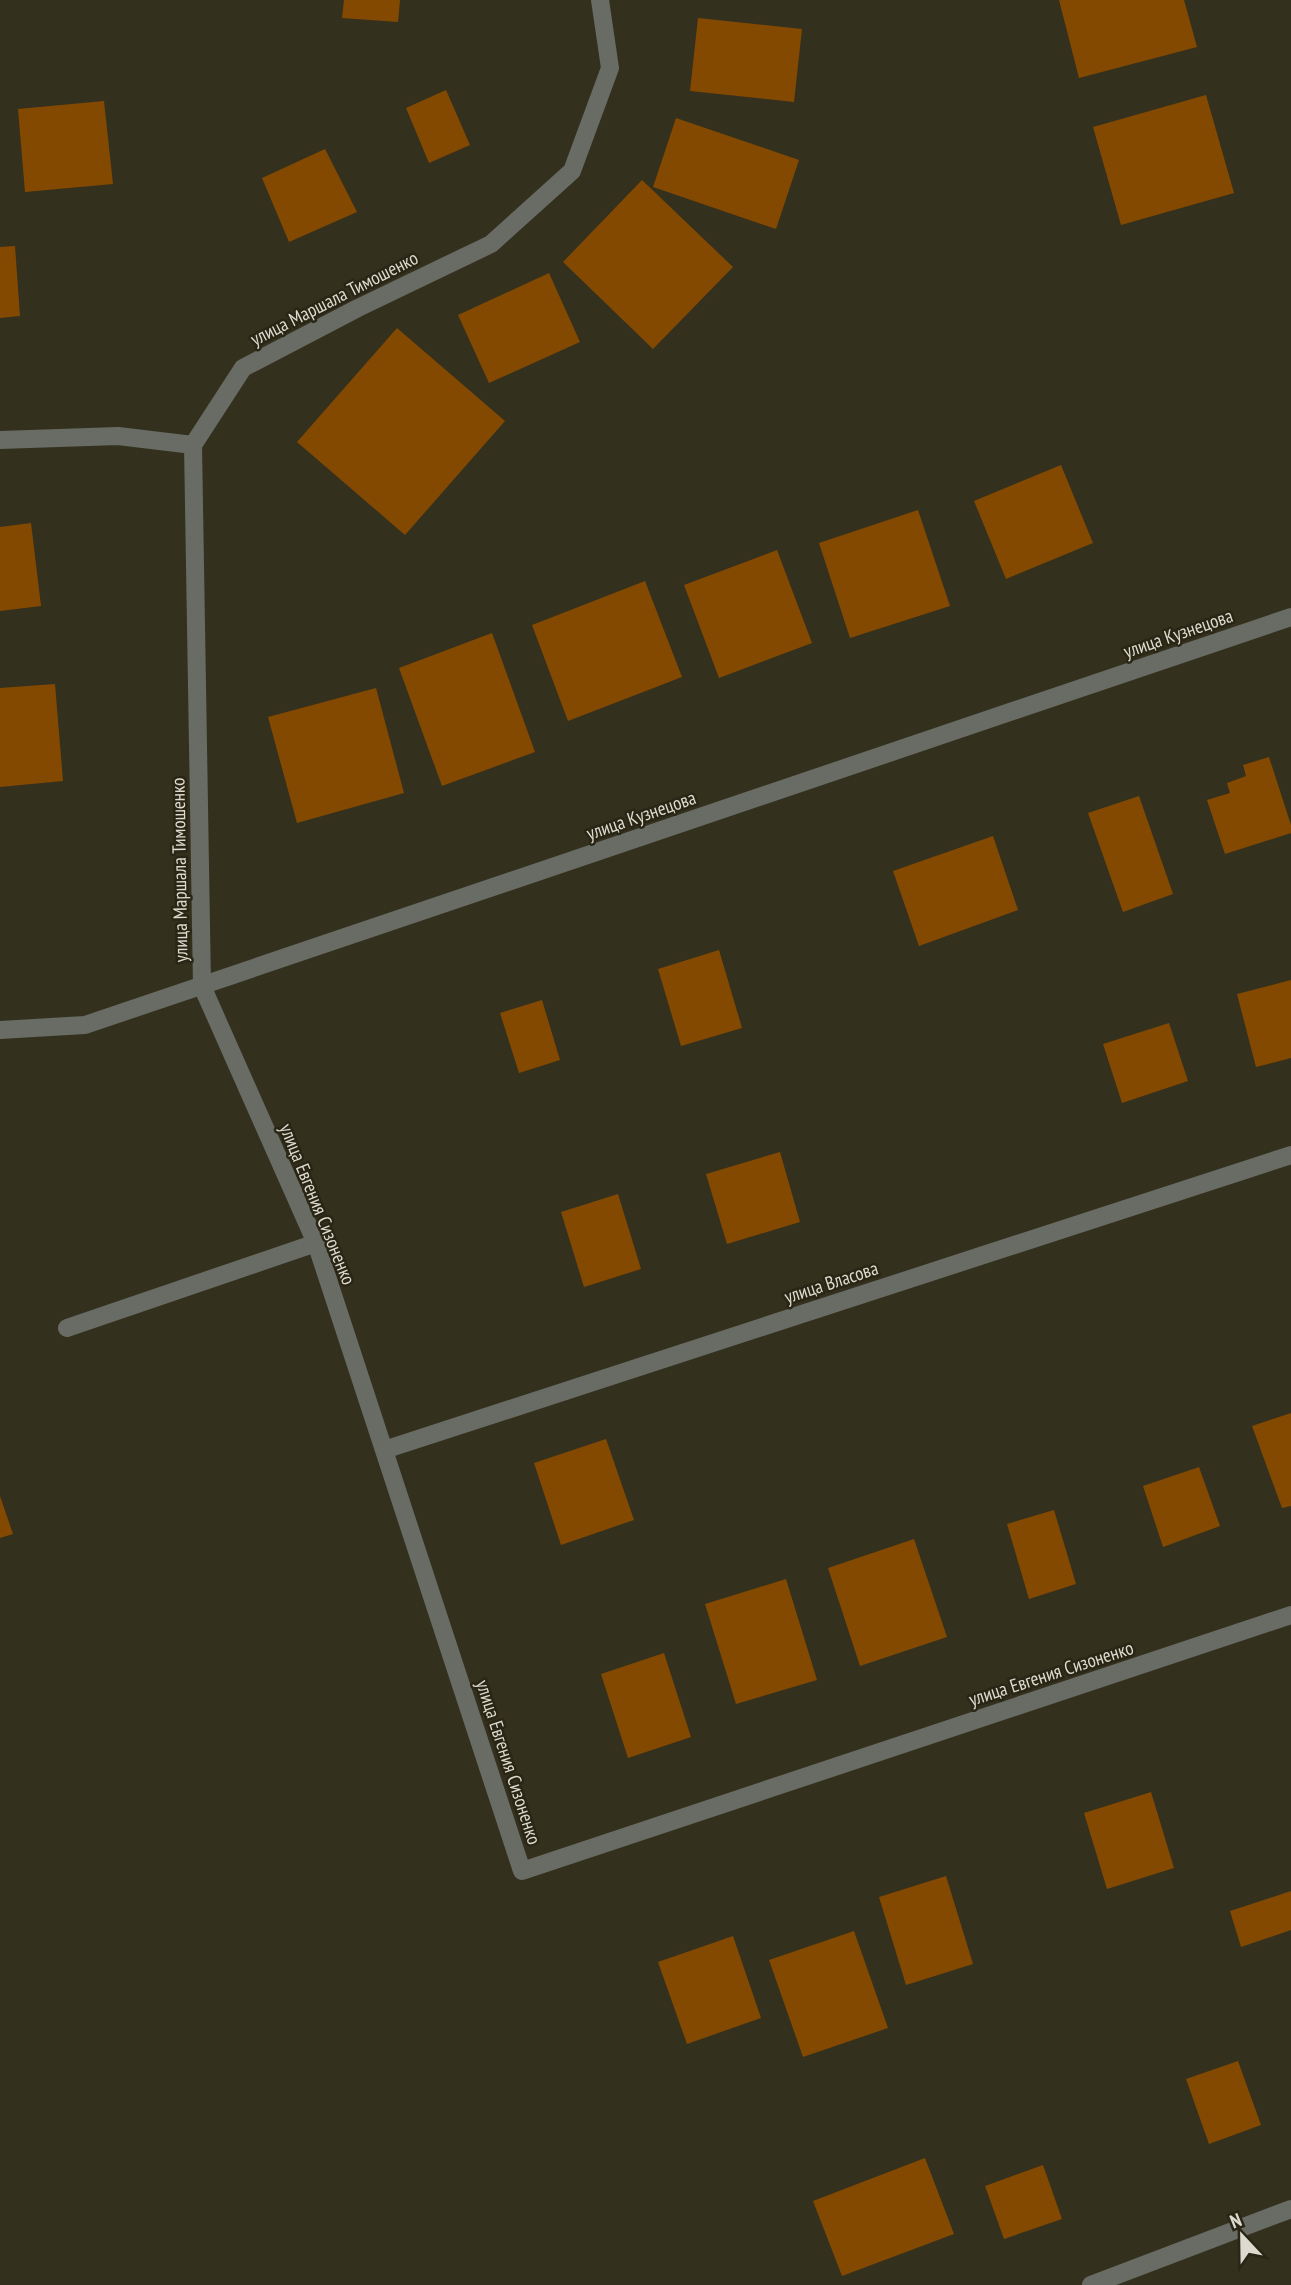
<svg xmlns="http://www.w3.org/2000/svg" width="1291" height="2285" viewBox="0 0 1291 2285" font-family="'PT Sans Narrow',sans-serif">
	<rect width="100%" height="100%" fill="#34301e"/>
	<path fill="#844900" d="M344,0H400L398,22L342,18Z
		M1059,0H1184L1197,47L1079,78Z
		M698,18L802,29L794,102L690,91Z
		M446,90L470,145L429,163L406,108Z
		M1206,95L1234,193L1121,225L1093,127Z
		M104,101L113,184L25,192L18,109Z
		M676,118L799,160L776,229L653,187Z
		M325,149L357,212L289,242L262,178Z
		M642,180L733,267L653,349L563,262Z
		M15,246L20,316L0,318V247Z
		M549,273L580,342L489,383L458,315Z
		M397,328L505,421L405,535L297,442Z
		M1061,465L1093,543L1006,579L974,501Z
		M918,510L950,606L850,638L819,543Z
		M31,523L41,606L0,611V527Z
		M777,550L812,643L719,678L684,585Z
		M645,581L682,677L568,721L532,625Z
		M492,633L535,752L442,786L399,668Z
		M55,684L63,781L0,787V688Z
		M376,688L404,793L297,823L268,717Z
		M1269,757L1291,825V833L1225,854L1207,800L1230,793L1227,783L1246,776L1243,765Z
		M1139,796L1173,894L1123,912L1088,813Z
		M993,836L1018,910L919,946L893,871Z
		M719,950L742,1028L681,1046L658,969Z
		M1291,980V1058L1256,1067L1237,994Z
		M542,1000L560,1060L519,1073L500,1013Z
		M1169,1023L1188,1081L1122,1103L1103,1044Z
		M780,1152L800,1222L727,1244L706,1174Z
		M618,1194L641,1269L584,1287L561,1212Z
		M1291,1413V1506L1282,1508L1252,1426Z
		M606,1439L634,1520L561,1545L534,1463Z
		M1199,1467L1220,1526L1163,1547L1143,1486Z
		M0,1496L13,1534L0,1538Z
		M1054,1510L1076,1584L1029,1599L1007,1524Z
		M914,1539L947,1637L860,1666L828,1568Z
		M786,1579L817,1680L736,1704L705,1604Z
		M664,1653L691,1737L628,1758L601,1674Z
		M1151,1792L1174,1868L1107,1889L1084,1813Z
		M946,1876L973,1964L906,1985L879,1897Z
		M1291,1891V1930L1241,1947L1230,1911Z
		M854,1931L888,2028L803,2057L769,1960Z
		M733,1936L761,2018L687,2044L658,1962Z
		M1238,2061L1261,2125L1209,2144L1186,2079Z
		M925,2158L954,2234L842,2276L813,2201Z
		M1043,2165L1062,2219L1004,2239L985,2186Z"/>
	<g fill="none" stroke-linecap="round" stroke-linejoin="round">
		<path stroke="#686c64" stroke-width="18" d="M600,0L610,68L572,171L491,244L358,308L243,368L193,445L202,986L316,1243L522,1871L1291,1615
			M0,440L118,436L193,445
			M0,1030L85,1025L1291,617
			M67,1328L316,1243
			M384,1450L1291,1155
			M1091,2285L1291,2209"/>
	</g>
	<g text-anchor="middle" dominant-baseline="central" stroke-width="5" stroke-linejoin="round" paint-order="stroke">
		<g font-size="19" fill="#dddbd0" stroke="#2a2615">
			<text transform="translate(334 298) rotate(-27)">улица Маршала Тимошенко</text>
			<text transform="translate(1178 633) rotate(-19)">улица Кузнецова</text>
			<text transform="translate(641 815) rotate(-19)">улица Кузнецова</text>
			<text transform="translate(179 870) rotate(-91)">улица Маршала Тимошенко</text>
			<text transform="translate(318 1204) rotate(68)">улица Евгения Сизоненко</text>
			<text transform="translate(831 1282) rotate(-18)">улица Власова</text>
			<text transform="translate(1051 1673) rotate(-18)">улица Евгения Сизоненко</text>
			<text transform="translate(509 1762) rotate(72)">улица Евгения Сизоненко</text>
		</g>
	</g>
	<g transform="translate(1242 2236) rotate(338)" stroke="#2a2615" stroke-width="5" paint-order="stroke">
	<path d="M0-5L12 26L0 18L-12 26Z" fill="#dddbd0"/>
	<text y="-10" font-size="19" font-weight="bold" text-anchor="middle" fill="#dddbd0">N</text>
	</g>
</svg>
